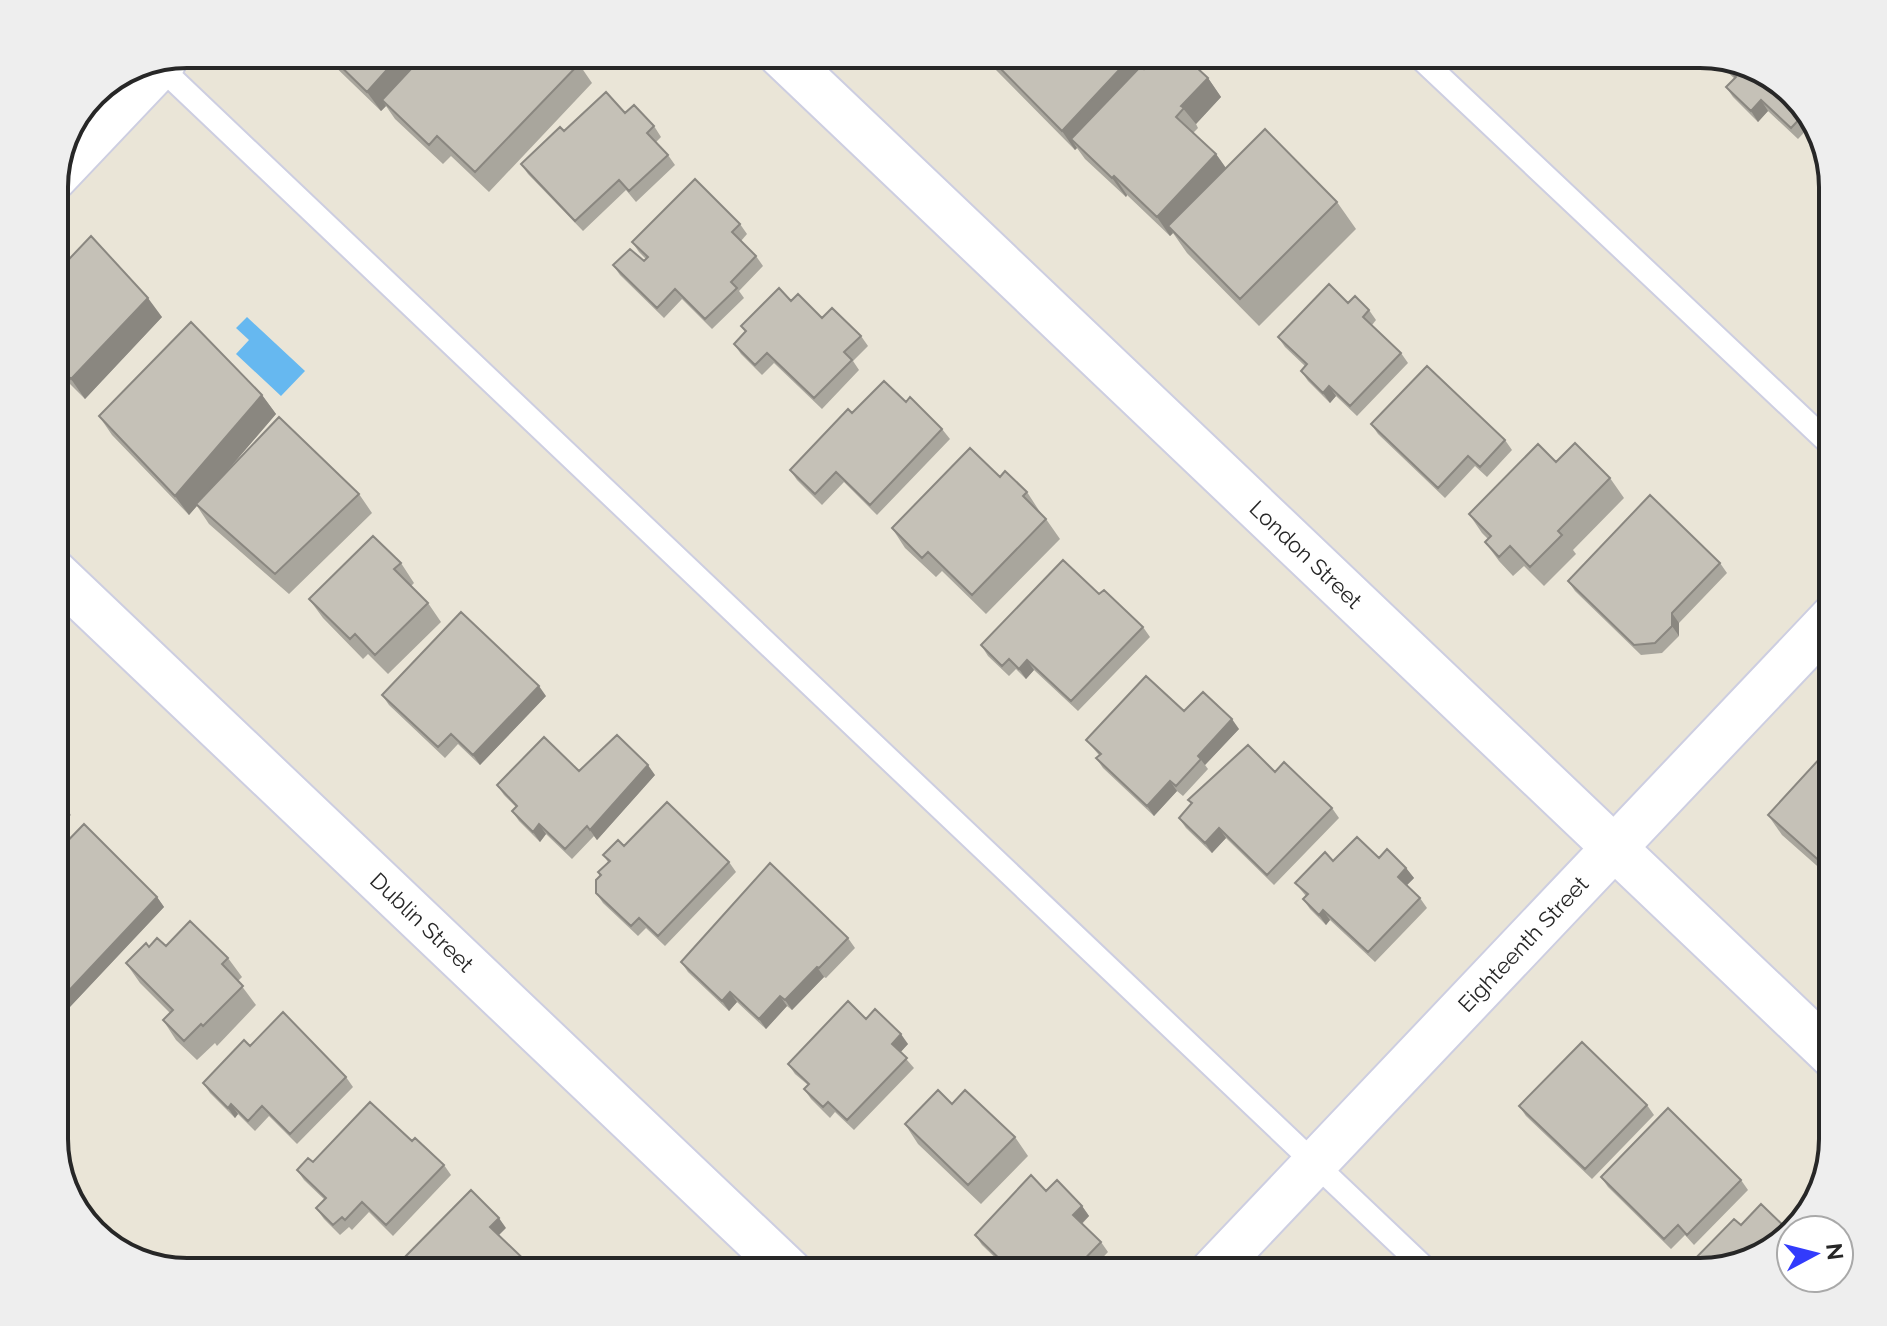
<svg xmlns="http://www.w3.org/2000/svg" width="1887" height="1326" viewBox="0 0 1887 1326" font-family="Raleway,sans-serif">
	<rect width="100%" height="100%" fill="#eae5d7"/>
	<path fill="#66b8f0" d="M247,317L305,371L281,396L236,354L249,340L236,328Z"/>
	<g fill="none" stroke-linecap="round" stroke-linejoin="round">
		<g stroke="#cdcee1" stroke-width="26">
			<path id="service" d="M1416,54L1833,447
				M158,65L1429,1272"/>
		</g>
		<g stroke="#cdcee1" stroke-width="48">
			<g id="minor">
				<path id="s1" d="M780,54L1833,1056"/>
				<path d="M54,178L163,63"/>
				<path id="s2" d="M54,572L790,1272"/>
				<path id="s3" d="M1212,1272L1833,617"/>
			</g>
		</g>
		<use href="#service" stroke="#fff" stroke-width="22"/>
		<use href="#minor" stroke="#fff" stroke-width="44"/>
	</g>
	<path fill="#a9a69d" d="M322,54H569L579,64L592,83L489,192L451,156L443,164L395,119L386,106L381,111Z
		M984,54H1182L1208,78L1221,97L1196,124L1198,128L1193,133L1216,154L1226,168L1337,202L1356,229L1259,326L1187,253L1173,233L1170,236L1127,195L1126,197L1085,159L1077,148L1075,150L995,69Z
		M1719,60L1781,81L1814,122L1798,139L1768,111L1758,122L1733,97L1726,87L1735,79L1725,70Z
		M625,113L654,126L661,137L656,142L668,155L675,165L636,202L626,190L583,231L528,174L521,164L564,131Z
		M1815,160L1830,174L1832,182L1829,179Z
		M740,224L747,234L741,241L756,256L763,266L739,291L744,298L712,329L682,299L664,318L620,275L613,265L644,261L646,259L639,252L632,242Z
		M54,275L162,317L85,399L54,368Z
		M791,301L822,318L861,336L868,346L853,361L859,370L822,409L774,363L762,375L741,354L734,344L745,332L741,326Z
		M1348,303L1369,310L1376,320L1372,325L1401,353L1408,363L1357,416L1336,396L1330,403L1308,381L1301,371L1305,366L1285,347L1278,337Z
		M262,395L276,414L222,477L359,494L372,513L289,594L209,524L197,506L189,515L112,435L99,416Z
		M906,402L942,429L950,439L877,515L844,482L822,505L797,480L790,470L852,413Z
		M1371,424L1505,440L1512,450L1487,477L1475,466L1445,498L1378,434Z
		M1556,462L1610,478L1624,498L1573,550L1576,554L1544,586L1524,566L1513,576L1499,561L1485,542L1488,539L1482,533L1469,514Z
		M1000,477L1027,492L1040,512L1046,519L1060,539L986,614L942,571L936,577L905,548L892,528Z
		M401,563L414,583L411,586L428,603L441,622L388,674L368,654L363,659L323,618L309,599Z
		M1720,563L1727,573L1679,623V636L1662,653L1641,655L1575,591L1568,581Z
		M1099,594L1143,627L1150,637L1078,711L1034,670L1026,679L1016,669L1009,676L988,656L981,645Z
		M382,695L546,696L480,765L458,744L445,758L389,705Z
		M1184,711L1239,729L1205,765L1208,769L1183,796L1177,791L1154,816L1103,768L1096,758L1099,755L1086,740Z
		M1833,744V880L1782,835L1768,815Z
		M579,771L655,775L597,840L594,836L572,859L546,834L540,842L519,821L512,811L516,807L504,795L497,785Z
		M1275,772L1332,808L1339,818L1274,885L1226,838L1212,853L1186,828L1179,818L1191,804L1188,800Z
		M54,796L64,805L71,815L54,832Z
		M624,846L729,862L736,872L665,946L646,928L638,936L603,903L596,893L600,876L598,872L608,862L603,855Z
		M54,855L157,897L164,907L68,1009L54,996Z
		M1379,858L1406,868L1414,878L1407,885L1420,898L1427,908L1375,962L1330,920L1326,925L1310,909L1303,899L1306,896L1295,883L1333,861Z
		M848,938L855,948L826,978L824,977L792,1010L787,1006L766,1029L737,1002L729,1011L688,972L681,962Z
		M166,946L228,958L242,977L238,981L256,1005L217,1046L215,1043L197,1060L176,1040L163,1020L170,1013L140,983L126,963L149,947Z
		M866,1019L908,1044L900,1052L914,1068L854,1130L835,1112L830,1118L811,1099L804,1089L808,1085L795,1074L788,1064Z
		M250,1046L346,1077L353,1087L297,1144L269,1116L255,1131L238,1114L235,1118L210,1093L203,1083Z
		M952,1104L1015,1137L1028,1156L981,1204L918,1144L905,1124Z
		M1647,1105L1654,1115L1592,1179L1526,1116L1519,1106Z
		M412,1141L444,1165L451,1175L393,1236L369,1212L352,1230L349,1227L340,1235L324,1219L316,1208L325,1200L304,1180L297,1170L313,1162Z
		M1601,1177L1741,1180L1748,1190L1694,1245L1685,1235L1671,1249L1608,1187Z
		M1046,1191L1082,1206L1089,1216L1082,1224L1101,1242L1108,1252L1089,1272H1010L982,1245L975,1235Z"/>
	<path fill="#8a8780" d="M401,54H432L382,100L386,106L381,111L367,92Z
		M1134,54H1166L1071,139L1077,148L1075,150L1062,131Z
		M1208,78L1221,97L1196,124L1181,106Z
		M1761,100L1768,111L1758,122L1751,111Z
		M1216,154L1230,174L1168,226L1173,233L1170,236L1157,217Z
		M1114,176L1127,195L1126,197L1112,178Z
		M148,298L162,317L85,399L71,379Z
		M1329,386L1336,396L1330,403L1323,393Z
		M262,395L276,414L189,515L175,496Z
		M1672,613L1679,623V636L1672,626Z
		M1027,660L1034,670L1026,679L1019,669Z
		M539,686L546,696L480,765L473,755Z
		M1232,719L1239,729L1205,765L1198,756Z
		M648,765L655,775L597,840L590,830Z
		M1170,781L1177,791L1154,816L1147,806Z
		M539,824L546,834L540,842L533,832Z
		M1219,828L1226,838L1212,853L1205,843Z
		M1406,868L1414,878L1405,887L1398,877Z
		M157,897L164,907L68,1009L61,999Z
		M1323,910L1330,920L1326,925L1319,915Z
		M817,967L824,977L792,1010L785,1000Z
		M730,992L737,1002L729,1011L722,1001Z
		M780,996L787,1006L766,1029L759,1019Z
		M901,1034L908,1044L899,1054L892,1044Z
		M231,1104L238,1114L235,1118L228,1108Z
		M1082,1206L1089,1216L1080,1225L1073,1215Z
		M499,1218L506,1228L497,1237L490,1227Z"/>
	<path fill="#c5c1b7" stroke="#8a8780" stroke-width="2" d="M328,54H401L367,92Z
		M425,54H569L579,64L475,172L437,136L429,145L382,100Z
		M986,54H1134L1062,131Z
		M1158,54H1182L1208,78L1181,106L1184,108L1176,117L1216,154L1157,217L1114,176L1112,178L1071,139L1141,66L1144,69Z
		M1719,60L1781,81L1806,112L1791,128L1761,100L1751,111L1726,87L1736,77Z
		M606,92L625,113L634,105L654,126L647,133L668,155L629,191L619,180L575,221L521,164L560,127L564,131Z
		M1265,129L1337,202L1240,299L1168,226Z
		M1824,150L1830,174L1815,160Z
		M695,179L740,224L732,232L756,256L731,282L737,288L705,319L675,289L657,308L613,265L630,249L644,261L648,257L632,242Z
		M1833,204V225L1823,215Z
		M91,236L148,298L71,379L54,362V275Z
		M1329,284L1348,303L1355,296L1369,310L1363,317L1401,353L1350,406L1329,386L1323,393L1301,371L1307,364L1278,337Z
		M779,288L791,301L798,294L822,318L832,308L861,336L844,352L852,360L814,398L767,353L755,365L734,344L746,331L741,326Z
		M191,322L262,395L175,496L99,416Z
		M1427,366L1505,440L1480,467L1468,456L1438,488L1371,424Z
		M884,381L906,402L910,397L942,429L870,505L836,472L815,494L790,470L848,409L852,413Z
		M279,417L359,494L275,574L196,504Z
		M1575,443L1610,478L1558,531L1562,535L1530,567L1510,546L1499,557L1485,542L1491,536L1469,514L1538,444L1556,462Z
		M970,448L1000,477L1005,471L1027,492L1023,496L1046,519L972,595L928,552L922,558L892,528Z
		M1650,495L1720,563L1672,613V626L1655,643L1634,645L1568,581Z
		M373,536L401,563L394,569L428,603L375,655L355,634L350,639L309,599Z
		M1063,560L1099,594L1104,590L1143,627L1071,701L1027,660L1019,669L1009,659L1002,666L981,645Z
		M461,612L539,686L473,755L451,734L438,747L382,695Z
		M1146,676L1184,711L1203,692L1232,719L1198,756L1201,759L1176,786L1170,781L1147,806L1096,758L1101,754L1086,740Z
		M617,735L648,765L590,830L587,826L565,849L539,824L533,832L512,811L517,806L497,785L544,737L579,771Z
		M1833,744V873L1768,815Z
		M1248,745L1275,772L1284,762L1332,808L1267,875L1219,828L1205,843L1179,818L1192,803L1188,800Z
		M54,796L64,805L54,815Z
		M667,802L729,862L658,936L639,918L631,926L596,893V880L601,875L598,872L610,861L603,855L618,840L624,846Z
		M84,824L157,897L61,999L54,993V855Z
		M1357,837L1379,858L1387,849L1406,868L1398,877L1420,898L1368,952L1323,910L1319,915L1303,899L1308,894L1295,883L1325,852L1333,861Z
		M770,863L848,938L819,968L817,967L785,1000L780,996L759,1019L730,992L722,1001L681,962Z
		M190,921L228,958L222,964L243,986L203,1026L201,1024L184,1041L163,1020L173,1010L126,963L146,943L149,947L157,938L166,946Z
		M848,1001L866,1019L875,1009L901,1034L892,1044L907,1058L847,1120L828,1102L823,1107L804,1089L809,1084L788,1064Z
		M283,1012L346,1077L290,1134L262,1106L248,1121L231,1104L228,1108L203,1083L244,1040L250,1046Z
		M1582,1042L1647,1105L1585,1169L1519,1106Z
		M938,1090L952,1104L965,1090L1015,1137L968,1185L905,1124Z
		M370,1102L412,1141L415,1138L444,1165L386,1225L362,1202L345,1220L342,1217L333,1225L316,1208L326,1198L297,1170L308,1158L313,1162Z
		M1668,1108L1741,1180L1687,1235L1678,1225L1664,1239L1601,1177Z
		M1031,1175L1046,1191L1057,1180L1082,1206L1073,1215L1101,1242L1072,1272H1025L1020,1268L1016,1272H1013L975,1235Z
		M471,1190L499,1218L490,1227L533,1268L530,1272H403L396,1266Z
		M1761,1204L1790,1232L1759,1258L1700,1272H1682L1734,1219L1741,1225Z"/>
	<g text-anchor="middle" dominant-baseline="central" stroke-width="6" stroke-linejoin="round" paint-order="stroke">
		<g font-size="22" fill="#272727" stroke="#fff">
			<text stroke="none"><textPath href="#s1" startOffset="726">London Street</textPath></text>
			<text stroke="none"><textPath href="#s2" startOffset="508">Dublin Street</textPath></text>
			<text stroke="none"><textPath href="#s3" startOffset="452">Eighteenth Street</textPath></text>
		</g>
	</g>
	<path d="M0 0H1887V1326H0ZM187 68H1700A119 119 0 0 1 1819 187V1139A119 119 0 0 1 1700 1258H187A119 119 0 0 1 68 1139V187A119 119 0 0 1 187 68Z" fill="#eee" fill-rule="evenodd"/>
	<path fill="none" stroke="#272727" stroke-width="4" d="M187 68H1700A119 119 0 0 1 1819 187V1139A119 119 0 0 1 1700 1258H187A119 119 0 0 1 68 1139V187A119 119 0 0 1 187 68Z"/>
	<g transform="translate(1815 1254) rotate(83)"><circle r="38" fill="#ffffff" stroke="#a9a9a9" stroke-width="2"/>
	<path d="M0-6L14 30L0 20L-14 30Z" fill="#323bfc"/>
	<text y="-12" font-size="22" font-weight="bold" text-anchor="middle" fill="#272727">N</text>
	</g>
</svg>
